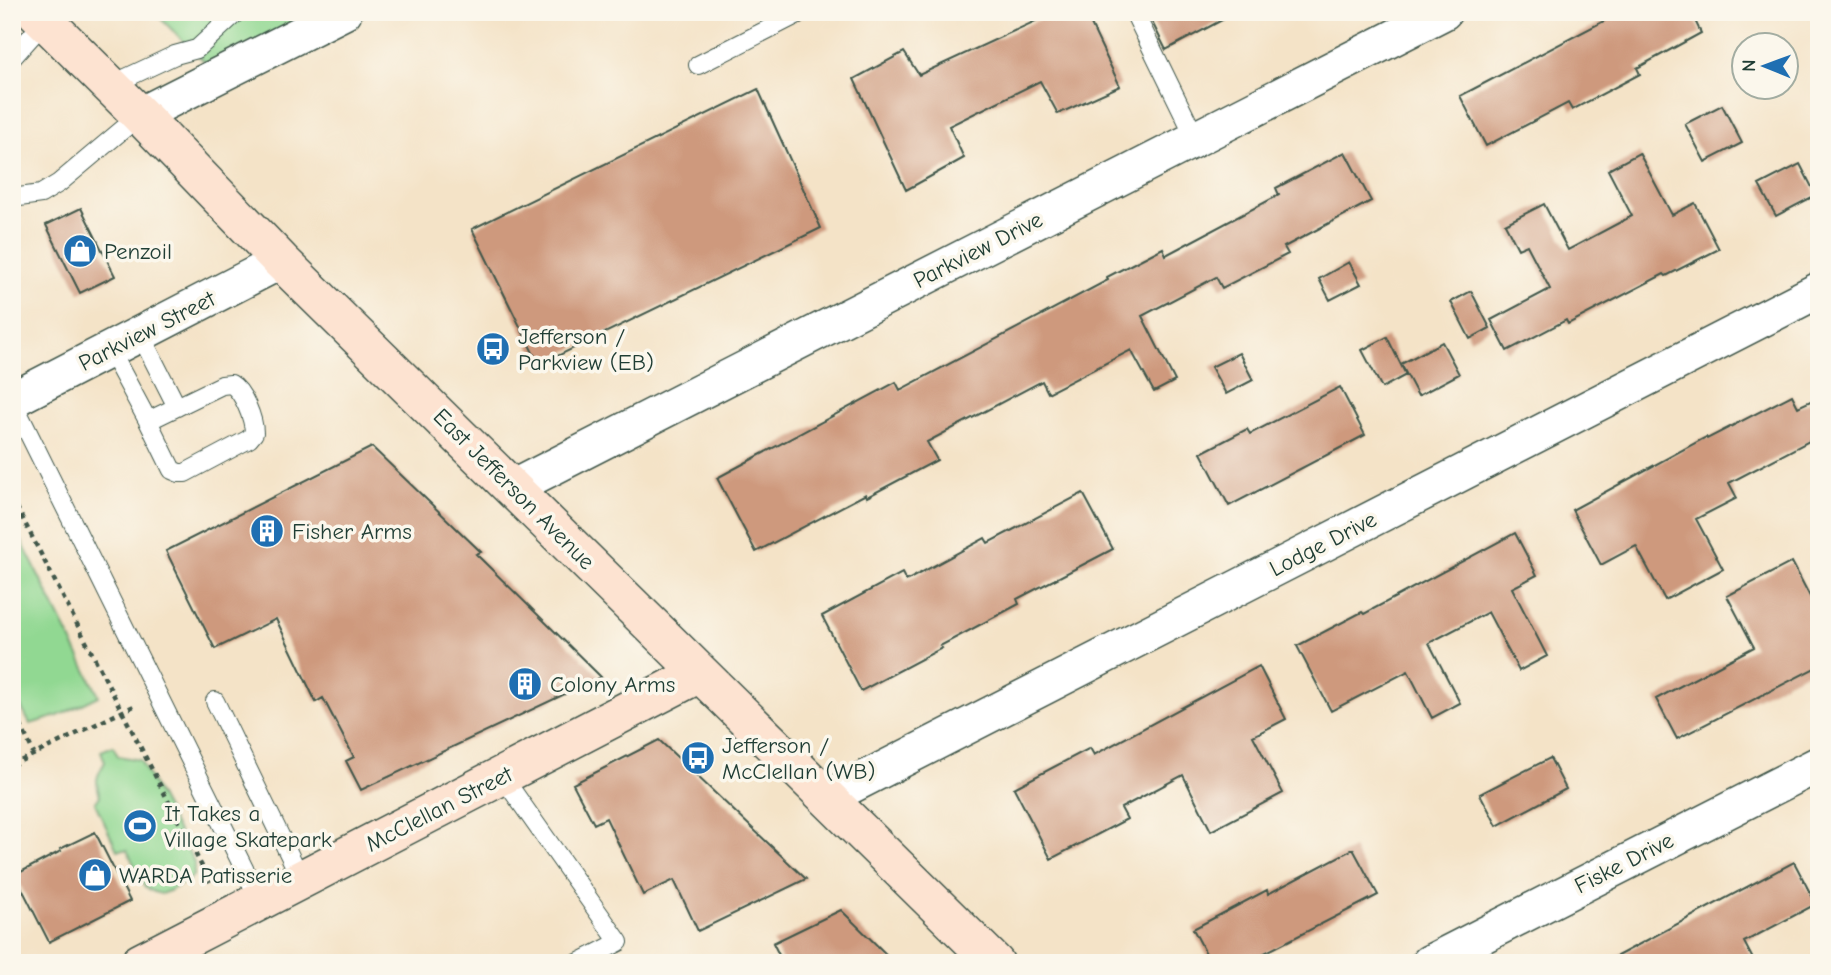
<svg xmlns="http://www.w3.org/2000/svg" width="1831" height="975" viewBox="0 0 1831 975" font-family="'Comic Neue',sans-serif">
	<rect width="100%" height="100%" fill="#fbf7ec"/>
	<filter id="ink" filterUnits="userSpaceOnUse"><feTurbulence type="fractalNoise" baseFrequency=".0143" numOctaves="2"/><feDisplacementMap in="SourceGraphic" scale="14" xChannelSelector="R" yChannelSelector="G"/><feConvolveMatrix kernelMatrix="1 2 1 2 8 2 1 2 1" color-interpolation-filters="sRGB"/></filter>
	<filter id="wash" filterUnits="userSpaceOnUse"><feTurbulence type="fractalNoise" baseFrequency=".00686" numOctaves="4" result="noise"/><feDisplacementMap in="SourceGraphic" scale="28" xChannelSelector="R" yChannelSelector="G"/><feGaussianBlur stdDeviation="1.57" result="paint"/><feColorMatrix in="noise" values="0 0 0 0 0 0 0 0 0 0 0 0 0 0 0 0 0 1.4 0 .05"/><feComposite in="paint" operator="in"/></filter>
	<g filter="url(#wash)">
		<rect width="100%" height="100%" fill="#f4e3c7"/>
		<path fill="#91d892" stroke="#588a63" stroke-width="2" d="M154,12H324L212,69Z
			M12,522L99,696L58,716L30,724L12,690Z
			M113,746L118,756L140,760L194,862V874L190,879L169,891L161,894L154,892L145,887L127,850H117L95,803L100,796C95,780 96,777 105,762L101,751Z"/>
		<g id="blocks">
			<path fill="#ce997d" d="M1055,12H1085L1120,86L1058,114L1040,81L949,126L964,158L906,190L854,79L904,52L919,75Z
				M1147,12H1237L1166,50Z
				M1621,12H1691L1701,33L1637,68L1640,74L1572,110L1568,103L1486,146L1460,96Z
				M758,89L821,228L539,365L472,229Z
				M1722,105L1742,143L1705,162L1685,124Z
				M1345,152L1371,201L1284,247L1288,254L1222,288L1216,277L1142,316L1175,381L1154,392L1131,350L1048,393L1042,381L927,442L937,460L867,497L866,494L756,552L717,478L896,382L900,390L1108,280L1107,277L1163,248L1166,255L1279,195L1276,188Z
				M1639,153L1672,215L1695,203L1719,249L1666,276L1664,274L1568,324L1566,320L1507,351L1491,320L1550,289L1527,245L1518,249L1505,224L1544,204L1568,250L1632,216L1608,170Z
				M1800,164L1816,195L1776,216L1759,185Z
				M81,208L115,276L80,293L46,225Z
				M1349,262L1361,284L1330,300L1319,279Z
				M1471,291L1490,328L1470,339L1451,302Z
				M1387,337L1406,375L1382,388L1362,350Z
				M1442,342L1459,374L1418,396L1401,364Z
				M1239,353L1253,380L1226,394L1211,367Z
				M1340,387L1365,435L1229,506L1201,453L1247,429L1250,434Z
				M1792,395L1798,407L1819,397V436L1729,483L1737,498L1696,519L1723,569L1665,600L1636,546L1601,565L1572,510L1706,437L1707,439Z
				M372,447L481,552L476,554L601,677L361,790L346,761L354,757L323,698L316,702L276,619L215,649L166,551Z
				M1083,493L1113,549L1017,599L1019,604L940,646L942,648L861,691L822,616L902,573L906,581L985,538L988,543Z
				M1515,533L1537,575L1512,588L1547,656L1519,671L1488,612L1429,643L1460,703L1432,718L1408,671L1331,711L1297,646L1362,612L1364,614Z
				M1792,562L1819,614V666L1677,739L1656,699L1754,647L1727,596Z
				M1259,666L1286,719L1253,736L1283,793L1211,831L1183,775L1121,808L1127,819L1051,859L1014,788L1090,748L1094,755Z
				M659,740L806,879L698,931L674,880L643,895L606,818L594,824L573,784Z
				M1550,758L1566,789L1497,826L1480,794Z
				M95,832L130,901L49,942L15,875L61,851L60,849Z
				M1353,849L1378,895L1245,963H1211L1193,929L1267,890L1268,894Z
				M1794,862L1816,904L1744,942L1755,963H1604Z
				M841,910L895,963H783L773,943Z"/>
		</g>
	</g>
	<g filter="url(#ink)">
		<use href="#blocks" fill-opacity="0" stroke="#3f564a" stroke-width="2"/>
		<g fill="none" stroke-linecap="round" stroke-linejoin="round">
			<g stroke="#3f564a" stroke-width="20">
				<path id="lane" d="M1134,12L1196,139
					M12,58L45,21
					M698,65L802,12
					M109,86L175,55L197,49L237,12
					M12,198L41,194L59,183L140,115
					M140,334L177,407
					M110,350L148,421
					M231,384C243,391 254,419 254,433L249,439L185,473H179L172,470L148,421L222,385Z
					M12,400L260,901
					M215,701L301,879
					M502,776L619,942L578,963"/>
			</g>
			<g stroke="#3f564a" stroke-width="38">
				<path id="street" d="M140,115L344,12
					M12,400L281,261
					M512,488L1444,12
					M827,798L1819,290
					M1429,963L1819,764"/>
			</g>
			<g stroke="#3f564a" stroke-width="41">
				<path id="secondary" d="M36,12L140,115L281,261L995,963
					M140,963L700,673"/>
			</g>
			<path stroke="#3f564a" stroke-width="4.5" stroke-dasharray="5 5" stroke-linecap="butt" d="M12,498L210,882
				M12,706L34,754
				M12,765L138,704"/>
			<use href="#lane" stroke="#fff" stroke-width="18"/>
			<use href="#street" stroke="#fff" stroke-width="35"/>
			<use href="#secondary" stroke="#fde3d1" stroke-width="38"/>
		</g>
	</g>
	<defs>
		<g id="shop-disc" transform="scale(1.75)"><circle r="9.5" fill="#1f6fb2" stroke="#fbf7ec"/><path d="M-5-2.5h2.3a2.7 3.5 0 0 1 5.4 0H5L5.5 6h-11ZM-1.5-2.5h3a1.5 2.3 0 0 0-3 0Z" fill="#fff"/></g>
		<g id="bus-disc" transform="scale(1.75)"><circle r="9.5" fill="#1f6fb2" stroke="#fbf7ec"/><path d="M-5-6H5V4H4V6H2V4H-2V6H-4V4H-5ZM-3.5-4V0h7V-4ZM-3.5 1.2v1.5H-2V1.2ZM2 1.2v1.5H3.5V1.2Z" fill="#fff"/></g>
		<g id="building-disc" transform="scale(1.75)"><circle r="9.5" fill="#1f6fb2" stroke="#fbf7ec"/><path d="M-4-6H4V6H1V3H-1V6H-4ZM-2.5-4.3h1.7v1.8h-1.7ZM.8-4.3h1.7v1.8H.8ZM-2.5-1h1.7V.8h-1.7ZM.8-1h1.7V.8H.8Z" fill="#fff"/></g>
		<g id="stadium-disc" transform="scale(1.75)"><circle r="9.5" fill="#1f6fb2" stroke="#fbf7ec"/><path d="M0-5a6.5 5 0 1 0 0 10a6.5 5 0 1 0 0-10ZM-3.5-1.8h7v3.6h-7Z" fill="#fff"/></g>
	</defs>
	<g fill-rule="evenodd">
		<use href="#shop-disc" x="80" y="251"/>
		<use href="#bus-disc" x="493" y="349"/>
		<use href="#building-disc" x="267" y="531"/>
		<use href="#building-disc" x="525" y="684"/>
		<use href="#bus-disc" x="698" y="758"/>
		<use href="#stadium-disc" x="140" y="826"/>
		<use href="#shop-disc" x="95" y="875"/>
	</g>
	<g text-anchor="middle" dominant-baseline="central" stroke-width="7" stroke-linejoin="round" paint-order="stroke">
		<g font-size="23" fill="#1f3d34" stroke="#fbf7ec">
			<text transform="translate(978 250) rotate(-27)">Parkview Drive</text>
			<text transform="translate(147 331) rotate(-27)">Parkview Street</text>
			<text transform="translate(514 489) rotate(45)">East Jefferson Avenue</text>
			<text transform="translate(1323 544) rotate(-27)">Lodge Drive</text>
			<text transform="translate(439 809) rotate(-27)">McClellan Street</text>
			<text transform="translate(1624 863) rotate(-27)">Fiske Drive</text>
		</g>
		<g font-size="23" fill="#1f3d34" stroke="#fbf7ec" text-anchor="start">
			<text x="104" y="251">Penzoil</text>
			<text x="518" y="336">Jefferson /<tspan x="518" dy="26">Parkview (EB)</tspan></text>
			<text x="292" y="531">Fisher Arms</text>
			<text x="550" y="684">Colony Arms</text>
			<text x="722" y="745">Jefferson /<tspan x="722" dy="26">McClellan (WB)</tspan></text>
			<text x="164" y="813">It Takes a<tspan x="164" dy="26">Village Skatepark</tspan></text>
			<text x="119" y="875">WARDA Patisserie</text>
		</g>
	</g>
	<rect width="1831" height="975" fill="none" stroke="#fbf7ec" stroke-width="42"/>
	<g transform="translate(1765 66) rotate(271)"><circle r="33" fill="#fbf7ec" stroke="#a3ada2" stroke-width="2"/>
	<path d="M0-5L12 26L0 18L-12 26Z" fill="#1f6fb2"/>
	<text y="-10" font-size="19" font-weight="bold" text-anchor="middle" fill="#1f3d34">N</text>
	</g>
</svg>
